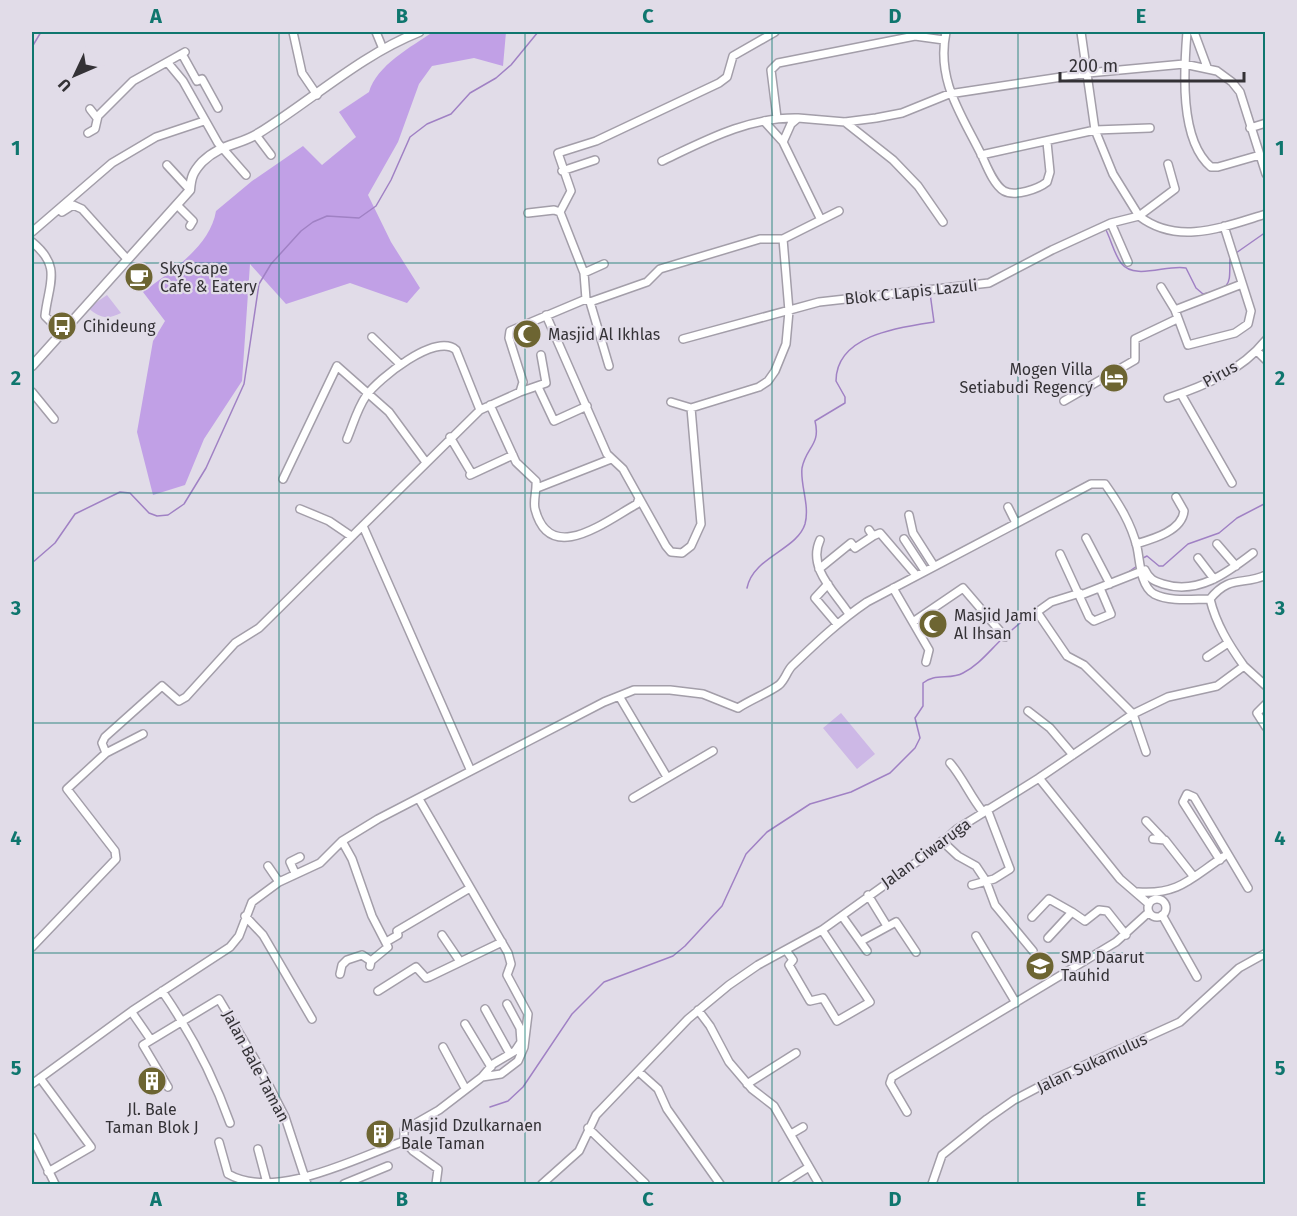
<svg xmlns="http://www.w3.org/2000/svg" width="1297" height="1216" viewBox="0 0 1297 1216" font-family="'Fira Sans',sans-serif">
	<rect width="100%" height="100%" fill="#e1dce8"/>
	<path fill="#cdb8e6" d="M107,295L121,313C107,320 100,318 88,308Z
		M841,713L875,754L857,769L823,728Z"/>
	<path fill="#c1a0e6" d="M433,32H506L503,66L474,58L432,66L419,84L398,142L368,195L391,242L420,288L407,303L350,283L286,304L250,264L242,381L204,439L185,485L153,495L137,432L153,341L165,321L143,292C171,271 210,247 216,211L252,181L303,146L322,165L356,137L339,112L369,92C377,65 411,47 433,32Z"/>
	<g fill="none" stroke-linecap="round" stroke-linejoin="round">
		<path stroke="#a081c4" stroke-width="1.5" d="M32,47L41,32
			M1105,228C1111,239 1114,254 1121,263C1135,281 1167,264 1186,268L1196,288L1203,294C1234,288 1229,283 1230,258
			M1236,253L1266,232
			M1141,559L1147,556L1159,566H1163L1188,544L1219,533L1237,518L1266,503
			M32,563L55,543L75,514L120,492L130,493L149,513L157,516L168,515L184,504L206,468L244,384L259,284L271,264L301,231L313,222L327,216L359,218L376,206L391,180L410,137L427,124L451,114L470,93L496,78L511,65L538,32
			M1127,573L1137,566
			M747,588C753,557 797,550 805,524C810,505 800,485 802,468C806,447 821,445 815,421L845,403V397L836,381C836,335 900,327 934,322L930,293
			M1006,635L1034,611
			M490,1107L508,1101L523,1087L572,1014L604,982L673,956L685,946L722,906L746,854L767,832L810,804L851,792L890,773L915,748L920,738L915,718L923,706V683C934,673 951,680 963,673C979,665 990,650 1003,638"/>
		<g stroke="#a39ea9" stroke-width="10">
			<path id="minor" d="M293,32L302,73L317,95
				M376,32L383,49
				M946,32C936,81 962,115 982,156C987,167 994,185 1004,191C1015,197 1038,189 1047,182L1050,172L1047,142
				M1081,32L1095,130L1113,174L1139,216L1175,189L1168,164
				M1187,32C1184,69 1179,140 1211,167H1218L1260,155
				M1194,32L1207,67
				M182,54L197,81L202,79L218,108
				M168,63L183,81L218,143L246,175
				M90,109L97,118
				M777,118L771,70L778,63L915,36L944,40
				M764,121L783,142
				M845,122L893,160L918,186L943,222
				M1250,128L1266,123
				M88,133L95,129L98,116L133,81L185,52
				M256,135L271,155
				M981,155L1095,130L1150,128
				M662,161C706,140 748,117 798,118
				M167,165L190,190
				M562,171L595,160
				M177,205L193,221L190,226
				M62,212L73,205L82,209L127,259
				M528,213L554,210L560,212
				M820,218L783,142L791,124L798,118L845,122L876,118L902,113L949,94L1088,73L1184,64L1217,71L1232,82L1240,92L1266,174
				M1111,223L1128,262
				M32,232L112,163L156,137L204,121
				M32,242C63,267 48,285 45,316L62,333
				M584,273L604,264
				M1161,287L1175,310L1188,345L1235,333L1248,324L1251,311L1224,226
				M586,299L590,302L647,282L660,269L760,239H783
				M590,302L609,366
				M1175,310L1242,284
				M546,315L607,454L623,469L666,546L671,552L682,553L691,546L701,524L691,408L759,387L768,381L775,371L786,344L789,311L783,239L839,211
				M372,337L400,364
				M683,339L819,302L989,283L1052,250L1111,223L1139,216C1178,246 1223,227 1266,214
				M1257,351L1266,360
				M538,387L554,421L587,406
				M32,392L54,419
				M520,392L546,383L541,355
				M1181,394L1232,483
				M1168,398C1204,386 1241,371 1266,340
				M1064,401L1135,360V339L1177,319
				M671,402L691,408
				M490,405L516,462L536,481C537,490 533,500 535,509C550,567 607,520 637,504L639,498
				M450,437L472,474
				M347,439C353,425 357,409 366,396C378,379 436,332 456,350L480,410
				M470,475L513,455
				M283,479L337,366L389,412L425,461
				M537,488L611,459
				M1008,507L1016,523
				M300,509L329,521L351,536
				M909,515L913,533L934,566
				M363,526L470,769
				M869,530L873,536L880,533L916,575
				M1086,538L1110,584
				M904,539L925,571
				M820,540C807,568 835,592 849,614
				M1136,544C1153,539 1182,531 1184,511L1176,497
				M1217,544L1236,566
				M1060,554L1089,617L1094,621L1111,614L1100,588
				M1198,558L1214,579
				M819,569L851,543L855,548L873,536
				M1145,570C1149,579 1154,581 1163,584C1198,595 1227,573 1253,553
				M828,584L815,598L837,624
				M893,588L929,650L926,662
				M1080,593L1051,602L1037,612L1067,656L1084,665L1133,714L1146,752
				M1081,595L1142,571
				M913,622L963,588L1005,637
				M1207,657L1228,643
				M1244,666L1266,686
				M619,696L667,777
				M1266,704L1257,713L1266,727
				M1028,711L1050,728L1073,755
				M106,753L143,734
				M950,763C963,778 970,796 983,812
				M1039,778L1120,879L1149,904
				M633,798L713,751
				M419,799L508,953L511,964L507,975L528,1014L524,1047L518,1061L501,1074L482,1077L439,1110L404,1130V1141L413,1151L438,1169L436,1184
				M1146,821L1163,839
				M1153,839L1165,840L1194,877
				M342,841L352,859L372,916L388,947L371,961L370,966
				M942,841L958,856L976,866L986,881L995,905L1033,951
				M1220,860L1183,802L1187,794L1194,797L1248,888
				M268,866L279,882
				M295,873L290,862L300,857
				M972,885L994,879L1010,869L987,809
				M1138,892C1179,895 1191,878 1223,857
				M868,895L887,926
				M1148 908a9 9 0 1 1 18 0a9 9 0 1 1-18 0Z
				M1072,912L1085,921L1099,910L1107,911L1126,935
				M1162,915L1197,977
				M245,916L263,935L312,1019
				M842,916L867,951
				M1032,917L1049,899L1072,912L1048,938
				M442,935L459,960
				M976,936L1016,1003
				M861,941L896,922L916,952
				M386,942L398,935L397,931L470,888
				M32,947L116,859L115,851L67,789L106,753L102,743L105,737L162,686L179,701L186,697L235,643L259,628L480,410L520,392L523,382L509,338L510,331L586,299L584,273L560,212L571,191L558,153L596,141L719,83L727,77L733,56L775,32
				M786,950L793,960L789,965L810,1001L823,998L837,1021L870,1002L822,930
				M340,974L342,965L347,960L362,955L371,961
				M162,991C191,1033 213,1075 230,1123
				M378,991L416,967L426,978L429,977L502,942
				M485,1009L510,1054
				M698,1010L710,1026L729,1062L752,1089L774,1106L819,1184
				M133,1014L151,1040
				M465,1024L491,1067
				M443,1047L465,1088
				M639,1072L658,1089L667,1109L720,1184
				M482,1077L493,1064L515,1051L521,1042L520,1028L507,1004
				M40,1078L91,1147L48,1172
				M32,1084L132,1011L230,947L239,936L252,902L279,882L320,863L342,841L378,819L604,702L634,690H670L703,694L738,708C750,700 770,692 779,685C785,680 787,671 792,666C816,643 839,621 867,602L1091,484H1105C1119,504 1131,523 1137,547C1140,560 1140,586 1154,594C1170,602 1192,599 1210,599
				M747,1084L796,1053
				M168,1087L143,1045L219,999L260,1068L285,1117L307,1184
				M907,1112L890,1083L892,1077L1116,942L1149,912
				M588,1128L645,1183
				M791,1134L803,1127
				M32,1137L55,1184
				M219,1142L228,1174C276,1201 356,1158 404,1141
				M258,1149L267,1183
				M344,1184L388,1166
				M542,1184L579,1151L596,1115L688,1019L729,985L758,965L822,930L932,851L957,829L1039,778L1133,714L1168,697L1217,686L1244,666C1229,645 1216,624 1210,599C1230,574 1243,586 1266,575
				M782,1184L809,1167
				M932,1184L942,1155L987,1119L1014,1100L1054,1079L1180,1022L1239,968L1266,953"/>
		</g>
		<g stroke="#a39ea9" stroke-width="11">
			<path id="major" d="M32,366L190,190C191,177 193,172 202,162C222,143 238,146 259,133C312,100 361,55 419,32"/>
		</g>
		<use href="#minor" stroke="#fff" stroke-width="7"/>
		<use href="#major" stroke="#fff" stroke-width="8"/>
	</g>
	<path fill="none" stroke="#0f766e" stroke-width="1.5" stroke-opacity="0.55" d="M279,32V1184M525,32V1184M772,32V1184M1018,32V1184M32,263H1266M32,493H1266M32,723H1266M32,953H1266"/>
	<defs>
		<g id="cafe-disc" transform="scale(1.5)"><circle r="9.5" fill="#6d6532" stroke="#e1dce8"/><path d="M-5.5-4.5H6V0H3Q3 3.5 0 3.5H-2.5Q-5.5 3.5-5.5 0ZM3-3.2v2h1.7v-2ZM-6 4.5H4V6H-6Z" fill="#fff"/></g>
		<g id="bus-disc" transform="scale(1.5)"><circle r="9.5" fill="#6d6532" stroke="#e1dce8"/><path d="M-5-6H5V4H4V6H2V4H-2V6H-4V4H-5ZM-3.5-4V0h7V-4ZM-3.5 1.2v1.5H-2V1.2ZM2 1.2v1.5H3.5V1.2Z" fill="#fff"/></g>
		<g id="mosque-disc" transform="scale(1.5)"><circle r="9.5" fill="#6d6532" stroke="#e1dce8"/><path d="M3.5-4.9A6 6 0 1 0 3.5 4.9A5 5 0 1 1 3.5-4.9Z" fill="#fff"/></g>
		<g id="hotel-disc" transform="scale(1.5)"><circle r="9.5" fill="#6d6532" stroke="#e1dce8"/><path d="M-6-4.5h1.5V1H6V5H4.5V3h-9V5H-6ZM-4 0a1.8 1.8 0 1 1 3.6 0ZM.5 0V-2.5h3Q6-2.5 6 0Z" fill="#fff"/></g>
		<g id="school-disc" transform="scale(1.5)"><circle r="9.5" fill="#6d6532" stroke="#e1dce8"/><path d="M0-5L7-2L0 1L-7-2ZM-4 1L0 2.5L4 1V4Q0 6-4 4Z" fill="#fff"/></g>
		<g id="building-disc" transform="scale(1.5)"><circle r="9.5" fill="#6d6532" stroke="#e1dce8"/><path d="M-4-6H4V6H1V3H-1V6H-4ZM-2.5-4.3h1.7v1.8h-1.7ZM.8-4.3h1.7v1.8H.8ZM-2.5-1h1.7V.8h-1.7ZM.8-1h1.7V.8H.8Z" fill="#fff"/></g>
	</defs>
	<g fill-rule="evenodd">
		<use href="#cafe-disc" x="139" y="277"/>
		<use href="#bus-disc" x="62" y="326"/>
		<use href="#mosque-disc" x="527" y="334"/>
		<use href="#hotel-disc" x="1114" y="378"/>
		<use href="#mosque-disc" x="933" y="624"/>
		<use href="#school-disc" x="1040" y="966"/>
		<use href="#building-disc" x="152" y="1081"/>
		<use href="#building-disc" x="380" y="1134"/>
	</g>
	<g text-anchor="middle" dominant-baseline="central" stroke-width="4.5" stroke-linejoin="round" paint-order="stroke">
		<g font-size="16" fill="#343236" stroke="#e1dce8" text-anchor="start">
			<text x="160" y="268">SkyScape<tspan x="160" dy="18">Cafe &amp; Eatery</tspan></text>
			<text x="83" y="326">Cihideung</text>
			<text x="548" y="334">Masjid Al Ikhlas</text>
			<text x="1093" y="369" text-anchor="end">Mogen Villa<tspan x="1093" dy="18">Setiabudi Regency</tspan></text>
			<text x="954" y="615">Masjid Jami<tspan x="954" dy="18">Al Ihsan</tspan></text>
			<text x="1061" y="957">SMP Daarut<tspan x="1061" dy="18">Tauhid</tspan></text>
			<text x="152" y="1109" text-anchor="middle">Jl. Bale<tspan x="152" dy="18">Taman Blok J</tspan></text>
			<text x="401" y="1125">Masjid Dzulkarnaen<tspan x="401" dy="18">Bale Taman</tspan></text>
		</g>
		<g font-size="16" fill="#343236" stroke="#e1dce8">
			<text transform="translate(911 292) rotate(-6)">Blok C Lapis Lazuli</text>
			<text transform="translate(1220 374) rotate(-29)">Pirus</text>
			<text transform="translate(926 853) rotate(-36)">Jalan Ciwaruga</text>
			<text transform="translate(1092 1063) rotate(-25)">Jalan Sukamulus</text>
			<text transform="translate(256 1066) rotate(62)">Jalan Bale Taman</text>
		</g>
	</g>
	<rect width="1297" height="1216" fill="none" stroke="#e1dce8" stroke-width="66"/>
	<g transform="translate(75 75) rotate(226)" stroke="#e1dce8" stroke-width="4.5" paint-order="stroke">
	<path d="M0-4.5L10 22L0 15L-10 22Z" fill="#343236"/>
	<text y="-9" font-size="16" font-weight="bold" text-anchor="middle" fill="#343236">U</text>
	</g>
	<path d="M1060 72v9h184v-9" fill="none" stroke="#343236" stroke-width="3"/>
	<text x="1069" y="72" font-size="18" fill="#343236" stroke="#e1dce8" stroke-width="4.5" paint-order="stroke">200 m</text>
	<rect x="33" y="33" width="1231" height="1150" fill="none" stroke="#0f766e" stroke-width="2"/>
	<g font-size="20" text-anchor="middle" font-weight="bold" fill="#0f766e">
		<text x="156" y="23">A</text>
		<text x="402" y="23">B</text>
		<text x="648" y="23">C</text>
		<text x="895" y="23">D</text>
		<text x="1141" y="23">E</text>
		<text x="16" y="155">1</text>
		<text x="1280" y="155">1</text>
		<text x="16" y="385">2</text>
		<text x="1280" y="385">2</text>
		<text x="16" y="615">3</text>
		<text x="1280" y="615">3</text>
		<text x="16" y="845">4</text>
		<text x="1280" y="845">4</text>
		<text x="16" y="1075">5</text>
		<text x="1280" y="1075">5</text>
		<text x="156" y="1206">A</text>
		<text x="402" y="1206">B</text>
		<text x="648" y="1206">C</text>
		<text x="895" y="1206">D</text>
		<text x="1141" y="1206">E</text>
	</g>
</svg>
